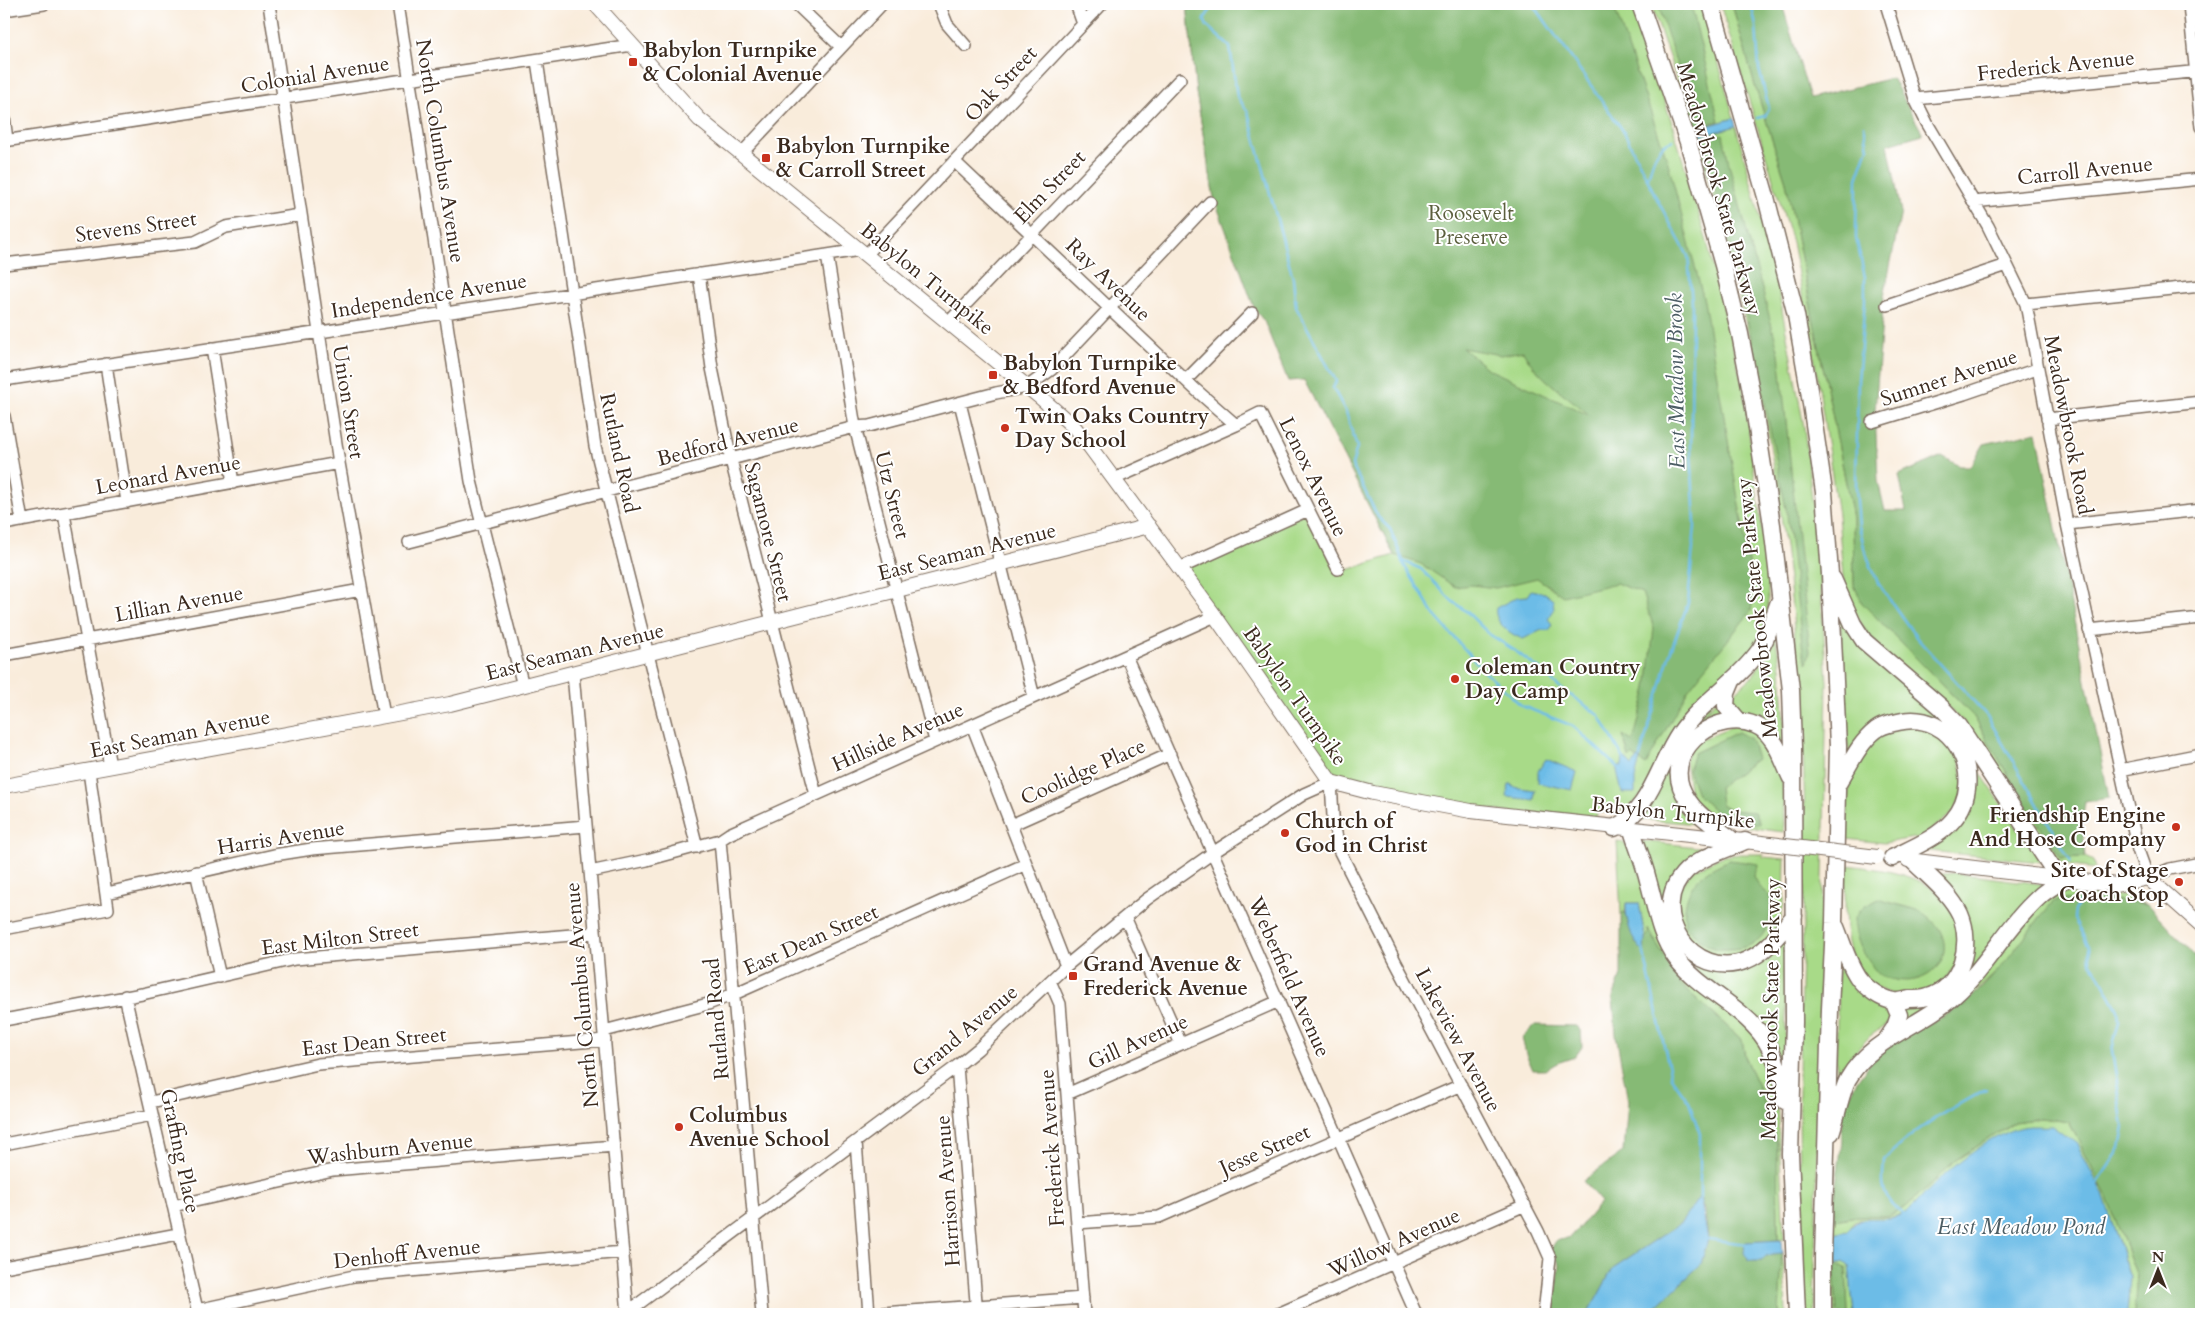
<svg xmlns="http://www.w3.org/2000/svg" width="2205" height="1318" viewBox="0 0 2205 1318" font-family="Cardo,serif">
	<rect width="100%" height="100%" fill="#fff"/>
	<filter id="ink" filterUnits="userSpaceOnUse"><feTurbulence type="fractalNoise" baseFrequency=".02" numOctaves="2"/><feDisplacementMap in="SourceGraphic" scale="10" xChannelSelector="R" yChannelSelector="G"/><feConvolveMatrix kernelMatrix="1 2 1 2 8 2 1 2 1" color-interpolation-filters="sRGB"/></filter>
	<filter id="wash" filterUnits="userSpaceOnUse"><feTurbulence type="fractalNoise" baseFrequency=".0096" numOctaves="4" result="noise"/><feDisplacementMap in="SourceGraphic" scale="20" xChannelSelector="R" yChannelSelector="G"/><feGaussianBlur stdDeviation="1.12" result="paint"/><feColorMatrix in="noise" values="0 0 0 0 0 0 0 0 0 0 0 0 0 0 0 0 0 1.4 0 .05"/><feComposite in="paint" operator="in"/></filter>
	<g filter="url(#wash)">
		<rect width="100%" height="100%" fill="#f9ecdb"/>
		<path fill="#a8da88" stroke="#728253" d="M1187,4H1631L1671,120L1707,242L1743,387L1768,577V607L1758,642L1643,793C1628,811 1621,814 1597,812L1595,827L1332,783L1182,568L1307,512L1338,573L1394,555L1289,350L1214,198L1196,92Z
			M1651,4H1702L1734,118L1694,130Z
			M1720,4H1732L1755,86L1786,182L1853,518L1854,585L1862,602L1974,717L2024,802L2061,858L2085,857L2093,861L2095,869L2066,865L2057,860L1964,722L1876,646L1849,604L1843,577L1838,515L1817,374L1792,242Z
			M1736,126L1776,278L1804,427L1819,562L1827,682L1814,1314H1804C1801,1237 1799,1159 1799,1082C1800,964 1809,847 1802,729C1794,603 1779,475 1752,351C1736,279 1716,208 1697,137Z
			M1840,602L1939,712L2041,862L1919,850L1955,824L1970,758L1910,715L1849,753L1844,720Z
			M1773,625L1781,667L1787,758L1746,717L1730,705L1733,694L1751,678L1761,663Z
			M1721,696L1728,715C1697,719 1690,739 1675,762L1699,824L1635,819L1685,733Z
			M1735,725C1741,727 1749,728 1754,731C1788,752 1783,797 1784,832C1757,829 1732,825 1708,811L1705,813L1690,796L1685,760L1694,742Z
			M1898,725L1924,726L1944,737L1960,759L1964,788L1954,812L1917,841L1914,838L1884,843L1846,839L1848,794L1858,758L1875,735Z
			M1617,841L1622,842L1634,853L1664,950L1751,1028L1769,1059L1777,1099L1784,1239L1778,1240L1777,1142L1760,1090L1746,1061L1742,1040L1680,984L1648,929L1649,935L1645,938L1639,903H1626L1625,912L1621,914Z
			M1642,841L1716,849L1677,871L1670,930L1724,969L1785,932L1787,982L1784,1075L1772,1038L1705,982L1668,936Z
			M1741,854H1763V857L1785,859L1784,903L1780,921L1766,942L1743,957L1717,959L1684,938L1675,914L1677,892L1691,871L1723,856Z
			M1846,865C1881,869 1926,874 1950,905C1953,909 1955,917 1957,922C1961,933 1961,952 1957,963C1955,968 1948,974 1945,978C1918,1010 1872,997 1855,963C1841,936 1846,895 1846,865Z
			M1954,873L2042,884L2039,892L1957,986L1902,1024L1899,1005L1923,1003L1970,952L1935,875Z
			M2072,889L2127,897L2147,904L2093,897L2041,916L2004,965L1960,1006L1919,1027L2047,896Z
			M1839,943L1893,1008L1889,1023L1870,1036L1856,1051L1840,1084L1836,1064Z
			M2041,1118L2069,1122L2106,1195L2137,1276L2134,1314H2127L2130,1277L2103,1194L2077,1144L1960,1162L1904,1214L1880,1220L1861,1219L1854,1222L1848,1231L1834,1234V1220L1858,1216H1888L1906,1207L1956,1160L2014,1122Z
			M1782,1253L1784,1267L1786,1314H1779Z
			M1830,1261L1844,1262L1849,1266L1854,1314H1848L1846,1268L1835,1288L1837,1314H1834Z"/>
		<path fill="#86ba74" stroke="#607249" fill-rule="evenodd" d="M1187,4H1613L1667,159L1704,301L1754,591L1751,611L1688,690L1646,765L1632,755L1629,758L1623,735L1633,742L1647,688L1654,628L1642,593L1616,583L1563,596L1537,578L1496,588L1471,585L1455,587L1421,564L1394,555L1304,380L1288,381L1264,321L1255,310L1214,198L1196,92ZM1462,348L1501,355L1523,351C1538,380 1566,393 1589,415L1488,369Z
			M1658,4H1691L1719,121L1696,127Z
			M1732,4H1782L1810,98L1892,78L1923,134L1888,144L1901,212L1884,296L1875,411L1878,481L1885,511H1906L1899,475L1942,456L1959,466H1971L1984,444L2037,432L2109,798L2085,802L2082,823L2085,857L2061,858L2024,802L1974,717L1862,603L1854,585L1853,518L1786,182L1755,86Z
			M1723,134L1729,164L1779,353L1810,652L1807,663L1803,652L1787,514L1763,394L1734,257L1699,140Z
			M1738,732L1751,739L1757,759L1719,787L1721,804L1732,810L1754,812L1760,824L1721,817L1697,794L1688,770L1694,753Z
			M1730,860L1759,864L1754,876L1759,886L1774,899C1770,929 1762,949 1728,949C1724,949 1717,950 1713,948C1703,944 1694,933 1685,926C1682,889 1697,873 1730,860Z
			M2093,897L2147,904L2201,963V1314H2134L2137,1276L2106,1195L2069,1122L2041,1118L2014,1122L1956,1160L1906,1207L1888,1216H1858L1834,1220C1833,1192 1838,1175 1841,1149C1843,1139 1841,1128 1842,1118C1846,1091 1869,1060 1891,1044C1912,1028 1941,1021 1961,1006C2000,976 2022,936 2054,901Z
			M1879,899C1891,904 1915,908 1923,913C1966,942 1938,991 1891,979C1888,978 1883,978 1880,976C1876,974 1873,967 1871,964C1860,950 1855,936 1854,918L1865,906Z
			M1625,912L1636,944L1648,935V928L1680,984L1742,1040L1746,1061L1760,1090L1777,1142L1778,1240L1745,1242L1749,1261H1761C1766,1253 1773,1254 1782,1253L1779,1314H1649L1701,1264L1708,1239L1705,1213L1700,1197L1681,1223L1613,1268L1588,1314H1553L1560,1265L1551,1249L1556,1241L1571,1237L1601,1202L1583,1181L1624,1151L1628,1101L1616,1035L1613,998L1621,975V914Z
			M1535,1025L1577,1026L1581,1030L1582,1047L1575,1057L1557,1063L1545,1070H1533L1526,1054L1522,1038Z
			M1834,1262L1846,1268L1848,1314H1837Z"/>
		<path fill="#6cbce7" stroke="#547382" d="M1734,118L1736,126L1697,137L1694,130Z
			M1531,590L1544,593L1553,600L1554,610L1548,619L1552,624L1550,630H1542L1523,639C1511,635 1493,622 1496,608L1517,597L1527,596Z
			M1641,755L1635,779V793H1622L1616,766H1622L1623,756L1632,766Z
			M1546,759L1577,772L1572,790L1538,783V771Z
			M1509,784H1512L1513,787L1535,790L1534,800L1507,797Z
			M1626,903H1639L1645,938L1644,952C1631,941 1625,919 1626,903Z
			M2053,1126L2077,1144L2103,1194L2130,1278L2127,1314H1854L1849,1266L1844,1262H1834V1234L1848,1231C1863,1209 1880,1225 1903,1214C1913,1209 1922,1195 1930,1188C1954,1166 1991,1134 2022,1127C2031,1125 2043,1127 2053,1126Z
			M1700,1196L1708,1239L1701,1264L1649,1314H1588L1613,1268L1681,1223Z
			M1781,1240L1782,1253C1773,1254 1766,1253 1762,1261H1749L1744,1253L1745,1242Z"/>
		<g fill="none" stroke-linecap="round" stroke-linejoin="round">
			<path stroke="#6cbce7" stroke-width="2.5" d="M1215,4L1204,19L1207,26L1230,47L1237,96L1248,112L1293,278L1296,307L1336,381L1333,388L1346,412L1357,447L1352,465L1378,517L1390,529L1403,561L1421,569L1452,601L1466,611L1489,634L1514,650L1546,674L1556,685L1599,715L1624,759
				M1533,4L1624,132L1659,203L1688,256L1692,302L1691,452L1695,525L1688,603L1669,656L1640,757
				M1751,4L1756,26L1759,69L1769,108L1765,116L1757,118
				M1864,125L1868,148L1857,179L1856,238L1865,277V301L1858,381L1856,487L1859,526L1865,551L1878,583L1916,637L1987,716L2071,862
				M1648,178C1652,163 1656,145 1673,140
				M1403,563L1435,616L1485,672L1522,706L1573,726L1617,767
				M2081,897L2075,911L2074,919L2089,946L2090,962L2099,975L2118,1010L2119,1021L2112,1050L2124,1127L2120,1149L2096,1185
				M1643,949L1671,1077L1689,1102L1700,1134V1197
				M1905,1217C1902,1210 1895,1209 1891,1203C1880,1190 1883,1176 1884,1160C1913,1129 1948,1110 1986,1089
				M1708,1239L1746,1244"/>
		</g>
	</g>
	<g filter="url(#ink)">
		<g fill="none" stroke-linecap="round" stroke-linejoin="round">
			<g stroke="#7e6e60" stroke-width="14">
				<path id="minor" d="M269,4L339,463L384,716
					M398,4L471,481L523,686
					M796,4L841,47
					M939,4L947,24L966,46
					M1076,4L1083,24
					M1886,4L1915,99L1927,123L1988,226L2026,304L2067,524L2138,850L2148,878L2170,869L2201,863
					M2189,4L2201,127
					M4,10L44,4
					M537,61L595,446L697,847
					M1915,99L2201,71
					M4,116L7,140
					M4,141L632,45
					M741,154L882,4
					M954,161L1196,390L1236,425
					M1973,202L2201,179
					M827,255L855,427L935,741
					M866,255L1102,4
					M4,264L195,242L226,227L300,215
					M699,274L712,368L731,460L816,795
					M2026,304L2201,286
					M1887,305L2007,265
					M948,323L1180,79
					M212,348L233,483
					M106,364L127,502
					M4,380L860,250
					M1186,380L1252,313
					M960,403L1034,697
					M4,416L22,521
					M2047,419L2201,402
					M1872,422L1964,394L2037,369
					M1114,479L1236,425L1260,413L1338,569
					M64,514L110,766
					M4,524L339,463
					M2067,524L2201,510
					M409,542L855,427L869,426L996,393L1027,387L1052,369L1210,202
					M1180,568L1308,510
					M2089,630L2201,618
					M4,655L361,590
					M1126,656L1416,1314
					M573,673L628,1314
					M972,725L1066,966
					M2120,770L2201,754
					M1011,825L1170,754
					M720,840L762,1314
					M196,872L220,977
					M590,872L647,860L720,840L729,834L1215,616
					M107,893L274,855L312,849L586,826
					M1125,917L1181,1044
					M4,929L108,909L89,771
					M1050,981L1060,1004L1084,1314
					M125,996L198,1314
					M4,1020L142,994L295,959L595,933
					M604,1031L708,1004L734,994L1026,864
					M957,1066L977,1314
					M1067,1094L1279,1001
					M151,1102L318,1064L605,1040
					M856,1142L869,1314
					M4,1144L152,1115
					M173,1206L333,1170L614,1146
					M1077,1223L1159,1217L1461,1085
					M4,1267L178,1234
					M197,1310L354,1276L623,1252
					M625,1314L957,1066L978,1049L1066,966L1147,899L1214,852L1304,794L1331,782L1333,816L1339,850L1395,961L1538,1231L1550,1258L1544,1314
					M870,1314L1083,1298
					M1278,1314L1525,1205"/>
			</g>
			<g stroke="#7e6e60" stroke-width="16">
				<path id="major" d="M595,4L699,119L1041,398L1075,428L1090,447L1215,616L1331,782L1373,793L1471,811L1762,843
					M4,786L450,704L1149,526
					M1908,860L2116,885L2148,878L2201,925"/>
			</g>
			<g stroke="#7e6e60" stroke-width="19">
				<path id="highway" d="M1640,4L1688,142L1723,265L1740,334L1753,402L1772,525L1791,690L1793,747L1794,1022L1790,1154L1797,1314
					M1711,4L1766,197L1796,315L1809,390L1824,492L1830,574L1838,746L1834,923L1830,1009L1823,1257V1314
					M1833,579L1853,624L1864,641L1941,707L1959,726L2058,877
					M1732,681L1727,693L1726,706L1738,720
					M1839,782C1850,764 1859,743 1876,730C1882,725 1890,724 1898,722C1953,708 1989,778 1953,820C1938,838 1912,848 1892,858
					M1614,828C1651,810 1658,765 1680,733C1702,701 1736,683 1759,651C1768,638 1773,617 1779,602
					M1632,830C1637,847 1644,863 1648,880C1656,908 1659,935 1676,958C1699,989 1738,1004 1761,1034C1776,1053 1781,1077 1785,1101
					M1731,839C1713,825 1690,811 1681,787C1667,746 1719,709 1755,725C1775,733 1782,760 1791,778
					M1745,841C1726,850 1703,856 1687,870C1644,911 1693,983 1747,960C1767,952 1780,932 1794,916
					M1836,927C1843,944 1848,964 1859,979C1866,988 1882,1000 1894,1001C1899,1002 1904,1000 1909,999C1915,999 1922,999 1928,997C1962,987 1973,944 1960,914C1950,893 1929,877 1912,860
					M1887,1039L1895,1027L1899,1015L1893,1001
					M1831,1133C1836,1119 1842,1089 1848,1079C1872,1037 1921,1027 1955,995C1987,966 2007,926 2039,897C2047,889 2058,884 2067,878"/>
			</g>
			<use href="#minor" stroke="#fff" stroke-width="11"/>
			<use href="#major" stroke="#fff" stroke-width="14"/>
			<use href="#highway" stroke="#fff" stroke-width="16"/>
			<g stroke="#7e6e60" stroke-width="16" stroke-linecap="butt">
				<path id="major-bridge" d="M1762,843L1877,857"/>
			</g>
			<use href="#major-bridge" stroke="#fff" stroke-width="14"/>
		</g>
	</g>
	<g fill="#c8321e" stroke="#fff" stroke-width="2">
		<rect x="628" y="57" width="10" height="10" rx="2.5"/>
		<rect x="761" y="153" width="10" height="10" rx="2.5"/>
		<rect x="988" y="370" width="10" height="10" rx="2.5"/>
		<circle cx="1005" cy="428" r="5"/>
		<circle cx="1455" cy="679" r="5"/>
		<circle cx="2176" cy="827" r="5"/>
		<circle cx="1285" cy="833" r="5"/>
		<circle cx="2179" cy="882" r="5"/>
		<rect x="1068" y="971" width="10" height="10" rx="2.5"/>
		<circle cx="679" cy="1127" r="5"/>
	</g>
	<g text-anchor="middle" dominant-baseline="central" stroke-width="4" stroke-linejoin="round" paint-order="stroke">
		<g font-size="21" font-weight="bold" fill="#3b2a1e" stroke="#fff" text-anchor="start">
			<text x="643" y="50">Babylon Turnpike<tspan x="643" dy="24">&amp; Colonial Avenue</tspan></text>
			<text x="776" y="146">Babylon Turnpike<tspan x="776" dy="24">&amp; Carroll Street</tspan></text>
			<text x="1003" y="363">Babylon Turnpike<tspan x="1003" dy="24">&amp; Bedford Avenue</tspan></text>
			<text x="1015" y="416">Twin Oaks Country<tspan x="1015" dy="24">Day School</tspan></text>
			<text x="1465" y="667">Coleman Country<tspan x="1465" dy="24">Day Camp</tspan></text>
			<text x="2166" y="815" text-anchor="end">Friendship Engine<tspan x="2166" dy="24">And Hose Company</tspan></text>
			<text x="1295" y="821">Church of<tspan x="1295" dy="24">God in Christ</tspan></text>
			<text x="2169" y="870" text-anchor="end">Site of Stage<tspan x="2169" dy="24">Coach Stop</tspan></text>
			<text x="1083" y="964">Grand Avenue &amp;<tspan x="1083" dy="24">Frederick Avenue</tspan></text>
			<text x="689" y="1115">Columbus<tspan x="689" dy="24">Avenue School</tspan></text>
		</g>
		<g font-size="21" fill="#3b2a1e" stroke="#fff">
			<text transform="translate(2056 66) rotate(-6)">Frederick Avenue</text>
			<text transform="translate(315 75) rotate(-9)">Colonial Avenue</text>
			<text transform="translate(1001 84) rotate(-47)">Oak Street</text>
			<text transform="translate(440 151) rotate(81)">North Columbus Avenue</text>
			<text transform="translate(2085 171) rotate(-6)">Carroll Avenue</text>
			<text transform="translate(1050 187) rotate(-46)">Elm Street</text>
			<text transform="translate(1719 189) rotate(74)">Meadowbrook State Parkway</text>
			<text transform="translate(136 227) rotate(-8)">Stevens Street</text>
			<text transform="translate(927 279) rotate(39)">Babylon Turnpike</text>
			<text transform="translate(1108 280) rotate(44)">Ray Avenue</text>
			<text transform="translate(429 296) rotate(-9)">Independence Avenue</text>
			<text transform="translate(1949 378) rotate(-18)">Sumner Avenue</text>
			<text transform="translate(348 402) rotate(81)">Union Street</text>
			<text transform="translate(2068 425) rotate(79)">Meadowbrook Road</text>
			<text transform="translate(728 442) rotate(-14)">Bedford Avenue</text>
			<text transform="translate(619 453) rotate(78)">Rutland Road</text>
			<text transform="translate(168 475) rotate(-10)">Leonard Avenue</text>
			<text transform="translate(1313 477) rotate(64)">Lenox Avenue</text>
			<text transform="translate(892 495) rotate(76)">Utz Street</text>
			<text transform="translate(768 532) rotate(76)">Sagamore Street</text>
			<text transform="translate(967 552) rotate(-14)">East Seaman Avenue</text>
			<text transform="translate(179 604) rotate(-10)">Lillian Avenue</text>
			<text transform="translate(1757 608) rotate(-96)">Meadowbrook State Parkway</text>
			<text transform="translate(575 652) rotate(-14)">East Seaman Avenue</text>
			<text transform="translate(1295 696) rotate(55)">Babylon Turnpike</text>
			<text transform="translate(180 734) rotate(-11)">East Seaman Avenue</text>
			<text transform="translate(898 737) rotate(-24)">Hillside Avenue</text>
			<text transform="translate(1083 772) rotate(-24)">Coolidge Place</text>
			<text transform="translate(1673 813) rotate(6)">Babylon Turnpike</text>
			<text transform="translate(281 838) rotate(-9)">Harris Avenue</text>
			<text transform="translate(340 939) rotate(-7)">East Milton Street</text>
			<text transform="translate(811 940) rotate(-24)">East Dean Street</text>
			<text transform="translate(1289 977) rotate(66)">Weberfield Avenue</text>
			<text transform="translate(582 995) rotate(-95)">North Columbus Avenue</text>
			<text transform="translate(1771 1009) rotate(-89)">Meadowbrook State Parkway</text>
			<text transform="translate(717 1019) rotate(-95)">Rutland Road</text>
			<text transform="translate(965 1031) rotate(-40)">Grand Avenue</text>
			<text transform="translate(1458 1040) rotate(62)">Lakeview Avenue</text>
			<text transform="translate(374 1042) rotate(-6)">East Dean Street</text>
			<text transform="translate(1138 1042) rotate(-24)">Gill Avenue</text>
			<text transform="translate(1052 1148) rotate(-94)">Frederick Avenue</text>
			<text transform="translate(390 1149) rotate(-6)">Washburn Avenue</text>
			<text transform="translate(1265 1150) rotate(-24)">Jesse Street</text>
			<text transform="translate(180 1151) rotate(78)">Graffing Place</text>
			<text transform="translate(948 1191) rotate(-94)">Harrison Avenue</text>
			<text transform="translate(1394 1243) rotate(-24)">Willow Avenue</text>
			<text transform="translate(407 1254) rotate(-6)">Denhoff Avenue</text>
		</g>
		<g font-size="21" fill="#5c5f3e" stroke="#fff">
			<text x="1471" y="213">Roosevelt<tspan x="1471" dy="24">Preserve</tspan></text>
		</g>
		<g font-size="22" font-style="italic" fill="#4c5d64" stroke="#fff">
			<text transform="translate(1676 381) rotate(-91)">East Meadow Brook</text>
			<text x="2021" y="1227">East Meadow Pond</text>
		</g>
	</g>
	<rect width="2205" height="1318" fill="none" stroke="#fff" stroke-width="20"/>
	<g transform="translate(2158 1270)" stroke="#ffffff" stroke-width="4" paint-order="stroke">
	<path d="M0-4L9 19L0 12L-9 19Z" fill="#3b2a1e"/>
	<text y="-8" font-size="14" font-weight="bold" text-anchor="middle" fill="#3b2a1e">N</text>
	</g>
</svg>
